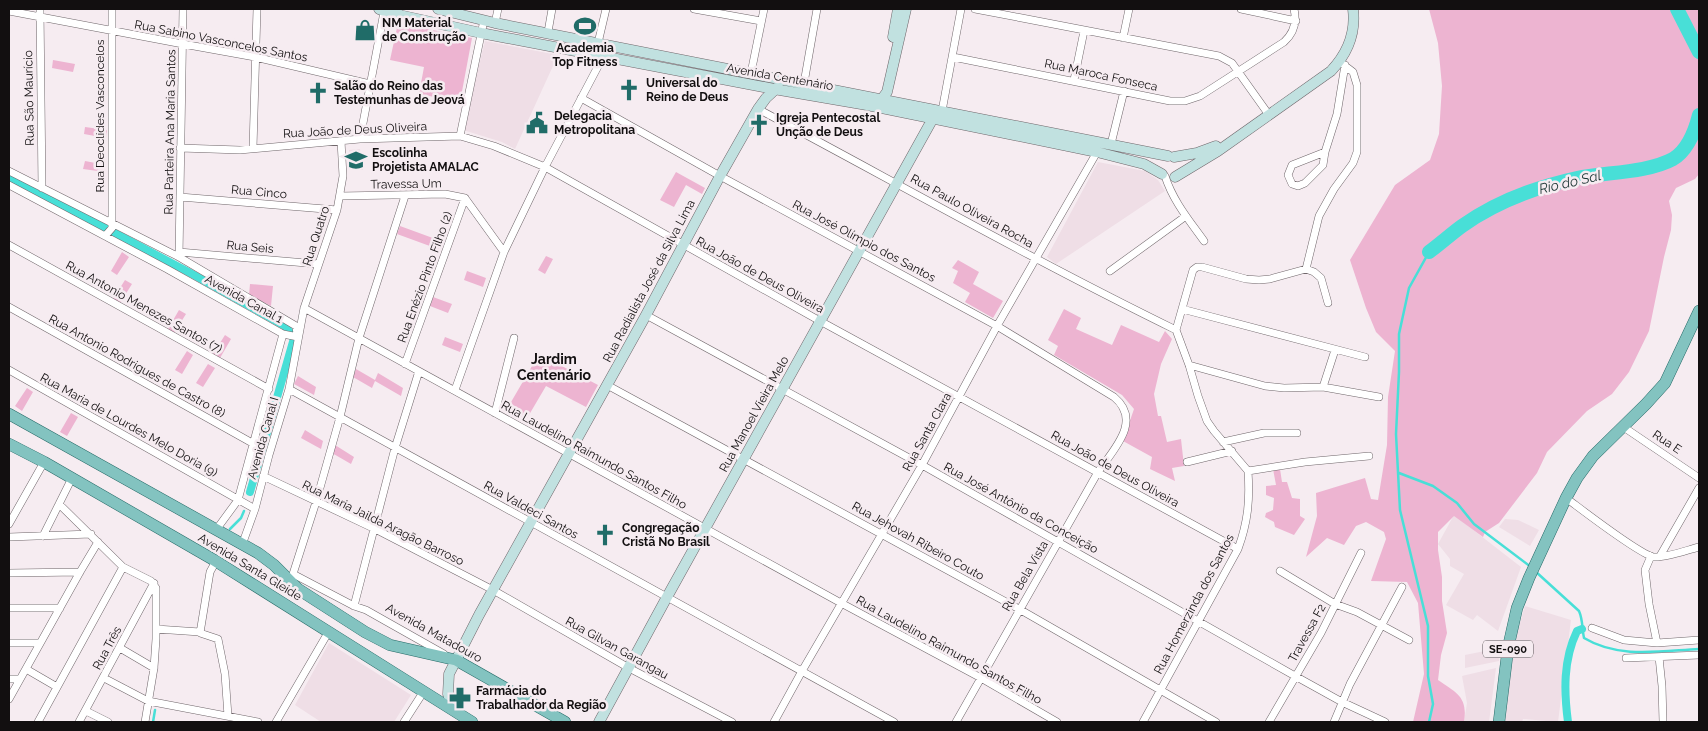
<svg xmlns="http://www.w3.org/2000/svg" width="1708" height="731" viewBox="0 0 1708 731" font-family="Raleway,sans-serif">
	<rect width="100%" height="100%" fill="#f6ecf1"/>
	<path fill="#efdee6" d="M485,41L558,55L515,149L502,142L463,130Z
		M360,149L363,170L351,169L349,150Z
		M1098,162L1145,171L1158,180L1165,191L1056,264L1047,257Z
		M1454,515L1521,567L1498,631L1477,615L1473,620L1446,605L1464,574L1450,566V559L1438,544Z
		M1505,519L1518,520L1539,530L1530,546L1499,527Z
		M1525,606L1571,620L1558,722L1523,719L1522,722H1503L1510,656Z
		M329,643L411,695L394,722H321L295,705Z
		M1490,650L1499,655V661L1465,668V655Z
		M1496,668L1489,722H1464L1467,703L1462,676Z"/>
	<path fill="#edb4d1" d="M1429,9H1699V174L1695,179L1676,188L1669,201L1672,215L1671,230L1664,257L1649,331L1629,372L1612,394L1587,411L1547,452L1537,473L1499,523L1485,532L1483,537L1454,516L1438,532V550L1442,577V601L1447,633L1441,655L1438,680C1457,693 1468,697 1464,722H1413L1424,674L1418,603L1407,582L1371,581L1386,539L1384,532L1366,522L1356,526L1344,545L1327,538L1306,557L1317,516L1316,493L1365,478L1371,499L1378,500L1387,445L1388,397L1395,351L1376,332L1366,308L1350,260L1395,185L1430,160L1439,134L1442,86L1438,43Z
		M398,23L472,38L460,102L419,94L424,67L390,60Z
		M53,60L75,64L73,72L52,68Z
		M85,127L107,130L106,138L84,134Z
		M85,161L106,165L105,172L83,169Z
		M676,172L705,188L702,194L686,185L674,207L660,200Z
		M400,226L441,241L438,249L397,234Z
		M122,252L129,257L117,275L111,271Z
		M546,256L553,259L545,274L538,270Z
		M958,260L979,272L973,284L1003,301L993,318L965,302L970,293L953,283L958,271L952,268Z
		M467,271L486,278L483,287L464,280Z
		M125,280L132,284L120,303L113,299Z
		M250,284L273,286L271,306L249,295Z
		M433,297L452,304L448,313L430,306Z
		M1064,309L1081,318L1076,329L1112,345L1121,325L1159,342L1165,331L1172,339L1161,364L1154,394L1158,416H1161L1167,442L1181,439L1184,466L1172,468L1175,481L1150,469L1152,457L1123,441L1134,409L1122,395L1054,355L1058,346L1048,340Z
		M179,310L186,314L174,333L168,329Z
		M225,335L231,339L220,358L213,354Z
		M445,337L463,344L460,352L442,345Z
		M187,351L193,355L182,374L175,370Z
		M539,354L598,385L586,407L546,386L526,420L507,409Z
		M208,364L215,368L203,387L196,383Z
		M356,369L375,380L378,373L403,388L401,396L375,381L372,388L353,377Z
		M298,376L316,387L314,395L294,384Z
		M27,388L33,392L22,411L15,406Z
		M71,413L78,417L67,436L60,432Z
		M305,430L323,441L321,449L301,438Z
		M335,445L354,457L351,464L332,453Z
		M1273,469H1280L1282,482H1287L1292,498L1300,499V516L1305,519L1294,535L1275,527L1274,522L1265,517L1266,513L1273,510L1274,498L1266,495V486L1276,485Z"/>
	<g fill="none" stroke-linecap="round" stroke-linejoin="round">
		<path stroke="#48dfd7" stroke-width="2.5" d="M1399,473L1433,486L1457,503L1474,524L1531,567
			M230,529L241,518L244,511
			M1535,571L1579,611C1583,620 1582,629 1584,638C1619,659 1660,651 1699,649
			M153,722L155,710
			M1429,722L1433,704L1428,676V626L1400,510L1396,434L1399,372V334L1409,288L1429,252"/>
		<path stroke="#48dfd7" stroke-width="8" d="M9,177L194,275L285,326L294,338L250,492
			M1568,722C1564,692 1563,660 1577,631L1582,629"/>
		<path stroke="#48dfd7" stroke-width="14" d="M1677,9L1699,52
			M1429,252C1440,244 1451,234 1462,226C1496,202 1536,187 1577,178C1606,172 1647,173 1673,159C1688,150 1695,131 1699,115"/>
		<g stroke="#6f666a" stroke-width="8">
			<path id="street" d="M40,9L42,188
				M694,9L761,21
				M975,9L1219,56L1232,63L1269,115
				M1241,9L1296,21
				M9,11L183,44L255,57L370,84
				M495,23L498,9
				M548,32L552,9
				M1123,38L1129,9
				M598,43L606,9
				M953,57L1170,101H1185L1200,96L1284,42C1294,33 1297,22 1294,9
				M751,73L764,9
				M1074,80L1084,31
				M804,83L817,9
				M581,98L720,176L997,326L1114,397C1143,421 1113,450 1098,472L956,722
				M758,109C897,183 1035,261 1176,330
				M942,111L961,9
				M460,136L484,20
				M360,139L384,12
				M1111,144L1124,91
				M180,148L240,150L360,139L460,136L494,146L545,167L820,321L1238,549
				M253,148L257,9
				M1325,152L1292,165L1288,175L1292,184L1298,186L1305,183L1323,165L1325,152L1337,114L1345,65
				M9,171L179,257L296,326L297,334
				M1165,176C1173,201 1189,220 1204,241
				M9,185L167,269L283,334L298,337
				M340,196L445,194L465,198L504,252
				M180,197L337,210
				M105,236L112,228V9
				M9,245L269,389
				M179,252L318,264
				M179,257L183,9
				M1306,269L1319,216L1334,189L1353,163L1357,152V85L1353,72L1340,62
				M1110,271L1186,216
				M9,307L254,444
				M304,308L841,603L981,678L1057,722
				M1182,309L1365,357
				M646,315L922,465L1295,676L1342,702L1385,722
				M1176,330L1193,270L1197,267H1202L1246,279L1259,280L1270,279L1306,269L1314,272L1321,278L1328,303
				M405,364L465,198
				M1189,365L1265,386L1284,388L1323,387L1379,397
				M9,370L255,509
				M607,385L1019,609L1216,722
				M1323,387L1335,350
				M289,389L894,722
				M455,390L504,252L545,167L604,55
				M495,413L514,338
				M1622,426L1699,478
				M1223,442L1264,433H1297
				M1187,462L1232,451
				M1248,471L1305,462L1369,456
				M263,476L375,529L493,590L629,668L732,722
				M1566,498C1581,509 1640,555 1654,557C1666,558 1687,550 1699,547
				M59,504L123,567L151,581L156,588V639L154,668L145,722
				M9,524L44,462
				M216,530L238,500L283,334
				M43,536L72,478
				M9,537L91,534
				M242,545L255,509L269,455L289,389L304,308L337,210L343,176L341,141
				M1651,556L1645,570L1649,604L1657,643
				M1660,556L1699,488
				M216,561L210,572L200,633L218,639L225,674L228,716
				M1280,571L1335,604L1357,612L1409,640
				M9,573L80,572
				M293,574L316,502L340,417L359,338L405,196
				M292,576L293,574L354,606L366,610L444,654
				M354,606L395,448L419,371
				M9,608H60
				M1592,628L1624,640L1657,643L1699,640
				M156,629L200,632
				M9,643H40
				M120,648L154,668
				M1659,657L1662,686L1663,722
				M1626,658L1699,655
				M26,669L57,687
				M104,678L148,701L258,722
				M9,679H20
				M9,699L80,572L98,542
				M86,711L108,722
				M38,722L123,567
				M79,722L154,583
				M276,722L329,631
				M404,722L424,691
				M774,722L802,671L922,465L997,326L1097,152
				M1143,722L1238,549C1248,522 1250,500 1248,471L1214,431L1207,421L1198,396L1189,365L1176,330
				M1269,722L1321,633L1361,553
				M1334,722L1350,684L1402,587"/>
		</g>
		<g stroke="#6f666a" stroke-width="11">
			<path id="secondary" d="M379,9L387,12L397,11
				M438,9L495,23L1168,156
				M390,13L481,33L774,89L867,105L1097,152L1144,164L1162,174
				M893,37L898,9
				M879,103L887,92L906,9
				M1174,157L1197,153L1216,146
				M1175,177L1218,151L1331,71C1348,53 1356,33 1353,9
				M453,709L448,694L449,674L479,615L646,315L720,176L758,109L766,98L778,87
				M599,722L667,597L932,120"/>
		</g>
		<g stroke="#266a67" stroke-width="12">
			<path id="primary" d="M9,414L258,553L274,565L298,589L365,632L390,645L456,660L565,722
				M9,444L44,462L214,560L472,722
				M1499,722L1508,648L1517,608L1529,578L1566,498L1577,478L1593,456L1646,404L1665,383L1699,311"/>
		</g>
		<use href="#street" stroke="#fff" stroke-width="7"/>
		<use href="#secondary" stroke="#c1e1e0" stroke-width="10"/>
		<use href="#primary" stroke="#83c3c0" stroke-width="11"/>
	</g>
	<defs>
		<g id="stadium-bare" transform="scale(1.725)"><path d="M0-5a6.5 5 0 1 0 0 10a6.5 5 0 1 0 0-10ZM-3.5-1.8h7v3.6h-7Z" fill="#206c68" stroke="#f6ecf1" stroke-width="2.5" paint-order="stroke"/></g>
		<g id="shop-bare" transform="scale(1.725)"><path d="M-5-2.5h2.3a2.7 3.5 0 0 1 5.4 0H5L5.5 6h-11ZM-1.5-2.5h3a1.5 2.3 0 0 0-3 0Z" fill="#206c68" stroke="#f6ecf1" stroke-width="2.5" paint-order="stroke"/></g>
		<g id="church-bare" transform="scale(1.725)"><path d="M-1.2-6h2.4v3.5h3.3v2.4h-3.3V6h-2.4V-.1h-3.3v-2.4h3.3Z" fill="#206c68" stroke="#f6ecf1" stroke-width="2.5" paint-order="stroke"/></g>
		<g id="civic-bare" transform="scale(1.725)"><path d="M-.6-6.5H3V-4.5H.6V-3L4-1V1h2V6H-6V1h2V-1L-.6-3ZM-1.2 2.5V6h2.4V2.5Z" fill="#206c68" stroke="#f6ecf1" stroke-width="2.5" paint-order="stroke"/></g>
		<g id="school-bare" transform="scale(1.725)"><path d="M0-5L7-2L0 1L-7-2ZM-4 1L0 2.5L4 1V4Q0 6-4 4Z" fill="#206c68" stroke="#f6ecf1" stroke-width="2.5" paint-order="stroke"/></g>
		<g id="pharmacy-bare" transform="scale(1.725)"><path d="M-2-6h4v4h4v4h-4v4h-4v-4h-4v-4h4Z" fill="#206c68" stroke="#f6ecf1" stroke-width="2.5" paint-order="stroke"/></g>
	</defs>
	<g fill-rule="evenodd">
		<use href="#stadium-bare" x="585" y="26"/>
		<use href="#shop-bare" x="365" y="30"/>
		<use href="#church-bare" x="629" y="90"/>
		<use href="#church-bare" x="318" y="93"/>
		<use href="#civic-bare" x="537" y="123"/>
		<use href="#church-bare" x="759" y="125"/>
		<use href="#school-bare" x="356" y="160"/>
		<use href="#church-bare" x="605" y="535"/>
		<use href="#pharmacy-bare" x="460" y="698"/>
	</g>
	<g text-anchor="middle" dominant-baseline="central" stroke-width="5" stroke-linejoin="round" paint-order="stroke">
		<rect fill="#f6ecf1" stroke="#565154" stroke-width="1" x="1483" y="640.5" width="50" height="17" rx="4"/>
		<g font-size="11" font-weight="bold" fill="#120f10">
			<text x="1508" y="649">SE-090</text>
		</g>
		<g font-size="12" font-weight="bold" fill="#120f10" stroke="#f6ecf1" text-anchor="start">
			<text x="382" y="23">NM Material<tspan x="382" dy="14">de Construção</tspan></text>
			<text x="585" y="48" text-anchor="middle">Academia<tspan x="585" dy="14">Top Fitness</tspan></text>
			<text x="646" y="83">Universal do<tspan x="646" dy="14">Reino de Deus</tspan></text>
			<text x="334" y="86">Salão do Reino das<tspan x="334" dy="14">Testemunhas de Jeová</tspan></text>
			<text x="554" y="116">Delegacia<tspan x="554" dy="14">Metropolitana</tspan></text>
			<text x="776" y="118">Igreja Pentecostal<tspan x="776" dy="14">Unção de Deus</tspan></text>
			<text x="372" y="153">Escolinha<tspan x="372" dy="14">Projetista AMALAC</tspan></text>
			<text x="622" y="528">Congregação<tspan x="622" dy="14">Cristã No Brasil</tspan></text>
			<text x="476" y="691">Farmácia do<tspan x="476" dy="14">Trabalhador da Região</tspan></text>
		</g>
		<g font-size="12" fill="#120f10" stroke="#f6ecf1">
			<text transform="translate(221 41) rotate(11)">Rua Sabino Vasconcelos Santos</text>
			<text transform="translate(1101 75) rotate(12)">Rua Maroca Fonseca</text>
			<text transform="translate(780 77) rotate(10)">Avenida Centenário</text>
			<text transform="translate(29 98) rotate(-91)">Rua São Maurício</text>
			<text transform="translate(100 116) rotate(-90)">Rua Deoclídes Vasconcelos</text>
			<text transform="translate(355 130) rotate(-3)">Rua João de Deus Oliveira</text>
			<text transform="translate(170 132) rotate(-89)">Rua Parteira Ana Maria Santos</text>
			<text transform="translate(406 184) rotate(-1)">Travessa Um</text>
			<text transform="translate(259 192) rotate(5)">Rua Cinco</text>
			<text transform="translate(972 211) rotate(29)">Rua Paulo Oliveira Rocha</text>
			<text transform="translate(316 236) rotate(-72)">Rua Quatro</text>
			<text transform="translate(864 241) rotate(28)">Rua José Olímpio dos Santos</text>
			<text transform="translate(250 247) rotate(5)">Rua Seis</text>
			<text transform="translate(760 275) rotate(29)">Rua João de Deus Oliveira</text>
			<text transform="translate(425 277) rotate(-70)">Rua Enézio Pinto Filho (2)</text>
			<text transform="translate(649 281) rotate(-62)">Rua Radialista José da Silva Lima</text>
			<text transform="translate(244 299) rotate(29)">Avenida Canal 1</text>
			<text transform="translate(144 307) rotate(29)">Rua Antonio Menezes Santos (7)</text>
			<text transform="translate(137 366) rotate(29)">Rua Antonio Rodrigues de Castro (8)</text>
			<text transform="translate(754 414) rotate(-61)">Rua Manoel Vieira Melo</text>
			<text transform="translate(129 425) rotate(29)">Rua Maria de Lourdes Melo Doria (9)</text>
			<text transform="translate(927 432) rotate(-61)">Rua Santa Clara</text>
			<text transform="translate(263 438) rotate(-74)">Avenida Canal I</text>
			<text transform="translate(1667 442) rotate(34)">Rua E</text>
			<text transform="translate(594 455) rotate(29)">Rua Laudelino Raimundo Santos Filho</text>
			<text transform="translate(1115 469) rotate(29)">Rua João de Deus Oliveira</text>
			<text transform="translate(1021 508) rotate(29)">Rua José Antônio da Conceição</text>
			<text transform="translate(531 510) rotate(29)">Rua Valdeci Santos</text>
			<text transform="translate(383 523) rotate(26)">Rua Maria Jailda Aragão Barroso</text>
			<text transform="translate(918 541) rotate(29)">Rua Jehovah Ribeiro Couto</text>
			<text transform="translate(250 567) rotate(31)">Avenida Santa Gleide</text>
			<text transform="translate(1025 576) rotate(-60)">Rua Bela Vista</text>
			<text transform="translate(1194 604) rotate(-62)">Rua Homerzinda dos Santos</text>
			<text transform="translate(434 633) rotate(29)">Avenida Matadouro</text>
			<text transform="translate(1307 633) rotate(-61)">Travessa F2</text>
			<text transform="translate(107 648) rotate(-62)">Rua Três</text>
			<text transform="translate(617 648) rotate(29)">Rua Gilvan Garangau</text>
			<text transform="translate(949 650) rotate(29)">Rua Laudelino Raimundo Santos Filho</text>
		</g>
		<g font-size="14" font-style="italic" fill="#1d3634" stroke="#f6ecf1">
			<text transform="translate(1570 182) rotate(-13)">Rio do Sal</text>
		</g>
		<g font-size="14" font-weight="bold" fill="#120f10" stroke="#f6ecf1">
			<text x="554" y="359">Jardim<tspan x="554" dy="16">Centenário</tspan></text>
		</g>
	</g>
	<rect width="1708" height="731" fill="none" stroke="#120f10" stroke-width="20"/>
</svg>
